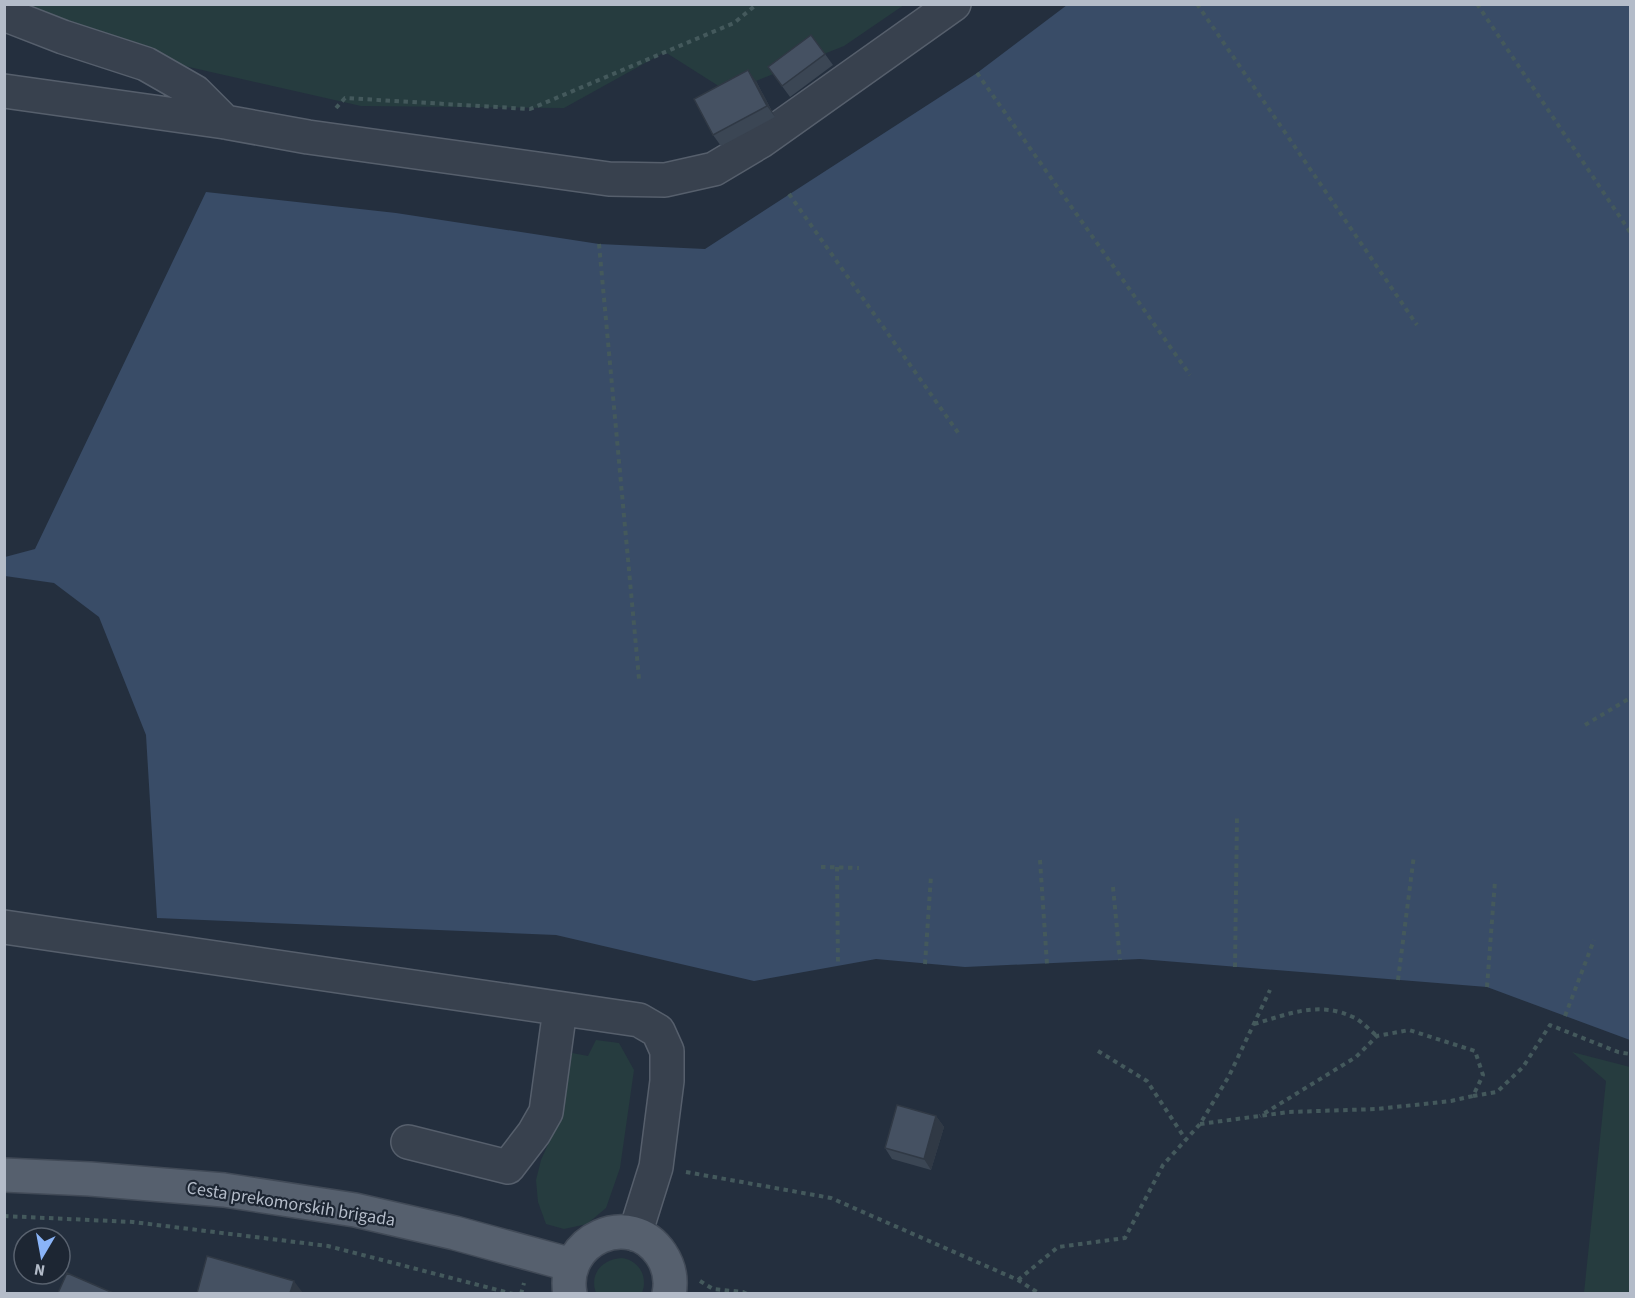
<svg xmlns="http://www.w3.org/2000/svg" width="1635" height="1298" viewBox="0 0 1635 1298" font-family="'Source Sans 3',sans-serif">
	<rect width="100%" height="100%" fill="#242f3e"/>
	<path fill="#263c3f" d="M30,5H904L844,46L728,92L665,52L564,108L361,106L110,49Z
		M596,1040L619,1043L634,1070L620,1168L606,1208L587,1224L564,1229L546,1224L538,1202L536,1180L541,1160L561,1116L567,1073L572,1053L588,1056Z
		M1572,1052L1630,1067V1293H1584L1606,1081Z
		M622,1258C640,1261 648,1277 642,1293H596C589,1274 602,1259 622,1258Z"/>
	<path fill="#394c67" d="M1067,5H1630V1040L1487,987L1140,959L965,967L876,959L754,981L556,935L157,918L146,735L99,617L54,583L5,576V557L35,549L206,192L396,213L599,244L705,249L977,73Z"/>
	<g fill="none" stroke-linecap="round" stroke-linejoin="round">
		<g stroke="#565f6c" stroke-width="36">
			<path id="minor" d="M4,14L63,37L146,64L195,92L225,122
				M4,91L225,122L308,137L609,179L665,180L714,169L761,141L954,4
				M4,927L639,1020L658,1031L667,1051V1081L656,1167L635,1234
				M408,1142L508,1167L534,1133L546,1112L560,1009"/>
		</g>
		<g stroke="#414a57" stroke-width="36">
			<path id="major" d="M4,1175L90,1179L224,1190L355,1210L455,1233L572,1265
				M570,1294C560,1240 630,1208 661,1254C669,1266 672,1279 669,1294"/>
		</g>
		<path stroke="#44595c" stroke-width="4" stroke-dasharray="4.5 4.5" stroke-linecap="butt" d="M1197,4L1417,325
			M1477,4L1630,232
			M977,73L1190,375
			M336,108L345,98L530,109L734,23L757,4
			M789,194L959,434
			M599,244L639,679
			M1585,725L1630,698
			M1040,860L1047,964
			M821,867L859,868
			M837,867L838,966
			M1113,887L1120,960
			M925,964L931,876
			M1235,967L1237,816
			M1398,980L1414,855
			M1487,987L1495,881
			M1565,1016L1594,940
			M1254,1024C1289,1014 1319,1000 1355,1018C1362,1022 1370,1030 1377,1036
			M1098,1051L1147,1081L1186,1140
			M1473,1096L1497,1092L1523,1067L1550,1025L1618,1052L1630,1054
			M1200,1124L1289,1112L1377,1109L1451,1101L1473,1096L1483,1075L1475,1051L1409,1030L1377,1036L1356,1057L1260,1116
			M686,1172L831,1198L1018,1280L1040,1294
			M4,1216L133,1222L328,1246L513,1294
			M1018,1280L1058,1247L1125,1238L1163,1165L1200,1124L1229,1076L1270,990
			M700,1281L713,1289L743,1292L747,1294
			M521,1294L524,1283"/>
		<use href="#minor" stroke="#38414e" stroke-width="33"/>
		<use href="#major" stroke="#56606e" stroke-width="33"/>
	</g>
	<path fill="#3b4654" d="M825,54L833,65L790,97L768,67Z
		M756,81L775,117L721,146L713,135Z
		M936,1116L944,1127L931,1170L892,1159L885,1148Z"/>
	<path fill="#303945" d="M748,70L756,81L775,117L767,106Z
		M936,1116L944,1127L931,1170L924,1159Z
		M294,1281L303,1293H290Z"/>
	<path fill="#455162" stroke="#303945" stroke-width="1.5" d="M811,35L825,54L782,86L768,67Z
		M748,70L767,106L713,135L694,99Z
		M897,1105L936,1116L924,1159L885,1148Z
		M207,1256L294,1281L290,1293H197Z
		M67,1273L113,1293H58Z"/>
	<g text-anchor="middle" dominant-baseline="central" stroke-width="4.5" stroke-linejoin="round" paint-order="stroke">
		<g font-size="18" fill="#b4bcc9" stroke="#1d2633">
			<text transform="translate(291 1204) rotate(9)">Cesta prekomorskih brigada</text>
		</g>
	</g>
	<rect width="1635" height="1298" fill="none" stroke="#b4bcc9" stroke-width="12"/>
	<g transform="translate(42 1256) rotate(190)"><circle r="28" fill="#1d2633" stroke="#59626f" stroke-width="1.5"/>
	<path d="M0-4.5L10 22L0 15L-10 22Z" fill="#8ab4f8"/>
	<text y="-9" font-size="16" font-weight="bold" text-anchor="middle" fill="#b4bcc9">N</text>
	</g>
</svg>
